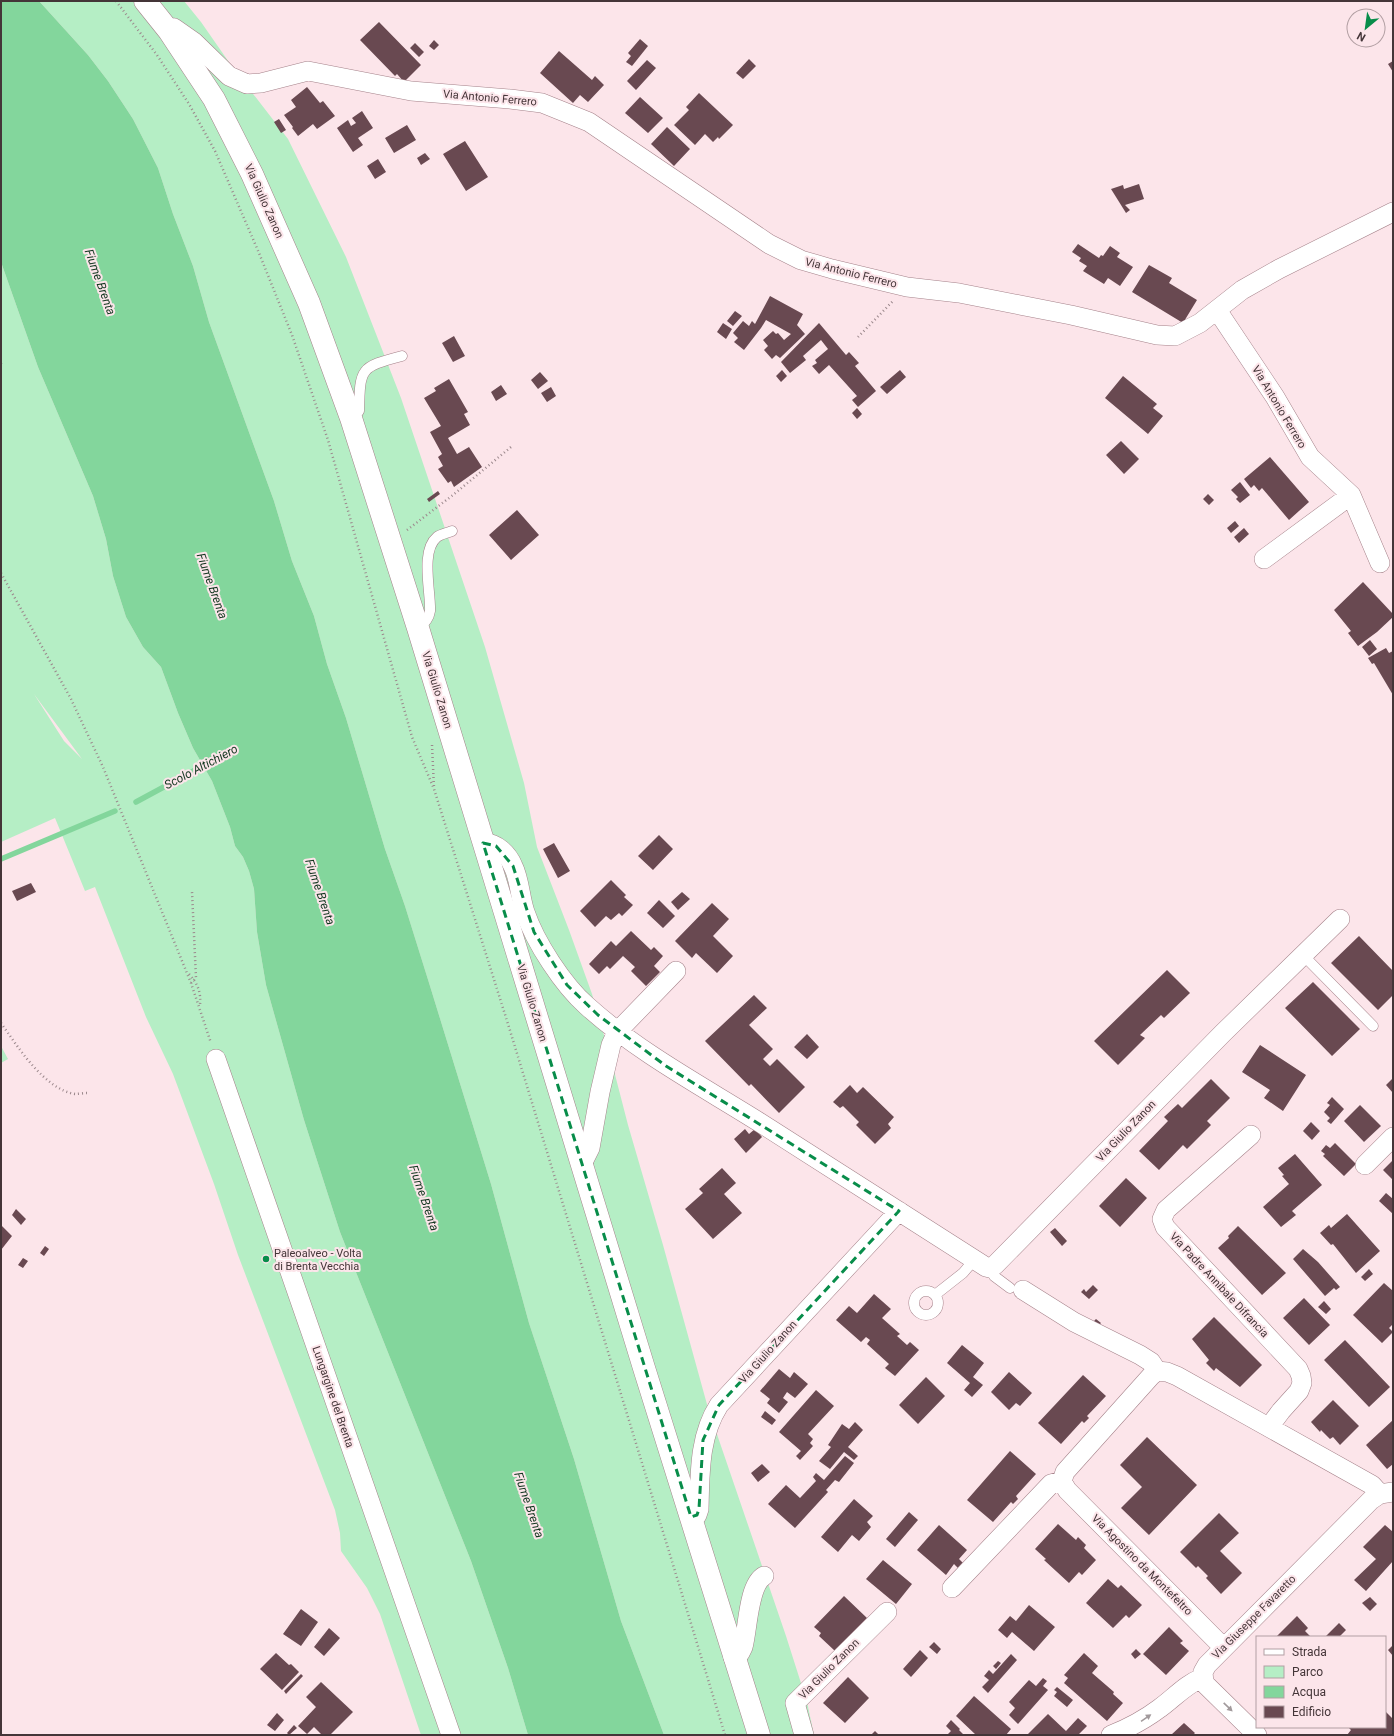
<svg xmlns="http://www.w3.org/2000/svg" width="1394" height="1736" viewBox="0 0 1394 1736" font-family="Roboto,sans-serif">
	<rect width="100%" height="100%" fill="#fce5ea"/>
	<path fill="#b5eec5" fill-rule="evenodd" d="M39,1H184L201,22L233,68L288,139L346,257L401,398L485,647L524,783L537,847L569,930L592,994L611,1059L628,1125L663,1245L708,1408L786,1636L807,1702L814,1735H664L621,1621L574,1459L529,1323L491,1184L430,986L405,906L385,849L346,718L327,664L314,616L292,561L274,501L209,322L193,266L173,214L158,168L133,119L108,81L88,55Z
		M1,262L38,367L93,496L106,539L113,576L126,617L143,647L161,667L178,713L193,748L212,781L230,827L235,846L243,857L249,871L254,889L257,932L266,985L304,1120L340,1232L471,1561L508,1668L528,1735H421L380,1614L367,1588L341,1551L340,1533L335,1510L238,1255L214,1184L173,1074L146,1017L95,887L85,891L55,818L1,842ZM34,694L82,759L64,741Z
		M1,1046L8,1059L1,1063Z"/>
	<path fill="#83d69c" d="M1,1H39L88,55L108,81L133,119L158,168L173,214L193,266L209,322L274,501L292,561L314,616L327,664L346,718L385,849L405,906L430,986L491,1184L529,1323L574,1459L621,1621L664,1735H528L508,1668L471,1561L340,1232L304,1120L266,985L257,932L254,889L249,871L243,857L235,846L230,827L212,781L193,748L178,713L161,667L143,647L126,617L113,576L106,539L93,496L38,367L1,262Z"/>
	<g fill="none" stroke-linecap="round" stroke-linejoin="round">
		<path stroke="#83d69c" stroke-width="5.5" d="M136,802L210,762
			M1,859L115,811"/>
	</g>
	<path fill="#694951" d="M379,22L421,65L404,82L397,74L395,76L360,40Z
		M640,39L648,46L632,66L626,62L631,56L628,53Z
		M434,40L439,45L434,50L429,46Z
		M415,43L424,52L419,57L410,48Z
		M559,51L592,80L595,76L604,85L588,102L580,95L573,103L540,73Z
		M749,59L756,66L743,79L736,73Z
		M647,60L656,68L636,90L627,81Z
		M1393,61V72L1388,64Z
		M307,87L320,103L323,101L335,116L317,129L313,124L298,136L292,128L293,127L284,115L296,107L291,100Z
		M699,93L733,125L719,139L718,137L713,142L705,134L695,145L674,125L689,110L686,107Z
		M640,97L663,118L648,133L625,113Z
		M362,111L373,128L358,138L363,145L353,152L337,128L348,120L351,126L356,123L352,118Z
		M279,119L286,130L281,133L274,122Z
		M407,125L416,140L394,153L385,138Z
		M667,127L690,149L674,166L651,144Z
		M465,141L488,177L466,191L443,154Z
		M425,153L430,159L421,165L417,158Z
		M378,159L386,172L375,179L367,166Z
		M1139,184L1144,199L1125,205L1130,210L1126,213L1111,189L1123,185L1124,189Z
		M1078,244L1099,258L1101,255L1103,256L1110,246L1120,253L1117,257L1133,267L1120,286L1108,278L1104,284L1083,271L1087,266L1079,261L1081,258L1072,252Z
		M1149,265L1172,278L1169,283L1197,300L1183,323L1132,292Z
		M770,296L803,314L797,325L805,334L780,358L776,355L772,359L764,350L768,346L763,340L773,331L776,334L778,333L784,340L791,334L766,320L761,328L744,350L734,342L738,338L733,333L743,321L749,326L752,321L755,324Z
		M735,311L742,316L733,326L727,321Z
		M723,323L732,329L726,339L717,332Z
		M819,323L846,355L849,352L859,363L855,366L876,391L858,407L852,400L857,396L829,365L819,374L812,366L817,363L815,360L828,349L821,340L803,356L806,360L790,373L781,362Z
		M454,336L465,356L453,362L442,343Z
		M782,370L787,376L781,382L776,376Z
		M900,370L906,377L887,394L880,387Z
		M540,372L548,381L538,389L531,380Z
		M1123,376L1157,404L1153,408L1163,416L1148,434L1105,398Z
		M449,379L468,412L464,414L470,425L448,438L457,454L469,447L482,467L454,487L451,481L448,483L438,469L443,466L438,457L442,454L430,432L441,426L424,398L436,391L434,388Z
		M501,385L507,394L496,401L491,392Z
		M551,387L556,396L547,402L541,393Z
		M857,408L862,414L857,419L852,413Z
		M1121,441L1139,459L1124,474L1106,455Z
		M1270,457L1309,502L1289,520L1262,488L1259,491L1254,485L1251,488L1244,479Z
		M1240,482L1250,495L1240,503L1236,499L1238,497L1231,490Z
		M438,491L440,494L429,502L427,499Z
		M1208,494L1214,500L1209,505L1203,499Z
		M517,510L539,535L511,560L489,535Z
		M1235,521L1239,526L1231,533L1227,528Z
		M1244,528L1249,534L1239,543L1234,537Z
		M1363,582L1393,614V617L1377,632L1358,646L1348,633L1351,631L1334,610Z
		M1370,640L1377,649L1369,656L1362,647Z
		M1386,648L1389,653L1393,651V695L1374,663L1372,664L1368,658Z
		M659,835L673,849L653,870L638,856Z
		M554,843L570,871L558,878L543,849Z
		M611,880L626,895L624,897L633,905L622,916L619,913L611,920L606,916L595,927L580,911Z
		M31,883L36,892L17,901L12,891Z
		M682,892L690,899L678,910L671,902Z
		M659,900L675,916L663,928L647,913Z
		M712,903L729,919L713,936L733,956L717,973L696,953L692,958L675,941Z
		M631,931L651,950L654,947L663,956L654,966L660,972L646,986L631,971L635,967L623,956L610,969L607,966L599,974L589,964L611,941L616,946Z
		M1359,936L1393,971V995L1378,1010L1331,963Z
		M1167,970L1190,993L1164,1018L1161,1015L1140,1035L1145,1038L1118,1065L1094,1041Z
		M1313,982L1360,1029L1332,1056L1285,1008Z
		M754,995L767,1008L749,1025L773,1049L763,1059L770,1066L777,1059L805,1087L779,1113L751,1084L749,1086L705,1041Z
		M807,1034L819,1047L807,1059L794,1047Z
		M1260,1045L1306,1075L1283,1111L1264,1098L1270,1090L1242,1072Z
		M1393,1078V1093L1386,1085Z
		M1211,1079L1230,1098L1207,1121L1211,1125L1187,1149L1183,1145L1159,1170L1139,1151L1168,1121L1164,1117L1178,1104L1182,1108Z
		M850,1085L857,1093L863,1087L894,1117L888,1124L891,1128L875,1144L856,1125L859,1122L843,1106L840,1108L833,1102Z
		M1332,1097L1344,1109L1331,1124L1327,1121L1330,1118L1324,1112L1330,1105L1327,1103Z
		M1360,1105L1381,1126L1364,1142L1344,1121Z
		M1311,1122L1320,1131L1312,1140L1303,1131Z
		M745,1129L749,1134L755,1129L762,1137L746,1153L734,1139Z
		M1335,1143L1356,1164L1344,1176L1323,1156L1325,1154L1321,1151L1326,1145L1330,1148Z
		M1295,1154L1322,1185L1292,1211L1296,1215L1281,1227L1263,1207L1289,1184L1282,1176L1284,1175L1278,1168Z
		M1393,1160V1180L1383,1170Z
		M722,1168L736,1183L724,1194L742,1213L713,1239L685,1209L703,1193L699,1189Z
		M1126,1178L1147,1198L1120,1227L1099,1206Z
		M1386,1193L1393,1199V1214L1379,1201Z
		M16,1209L26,1219L21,1225L12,1215Z
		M1347,1214L1380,1251L1356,1273L1333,1244L1331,1245L1320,1233L1329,1225L1331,1228Z
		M1,1225L12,1236L1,1250Z
		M1238,1226L1286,1273L1262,1295L1218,1248L1229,1238L1228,1236Z
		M1055,1228L1067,1241L1062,1246L1050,1232Z
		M45,1246L49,1249L44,1256L40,1253Z
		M1303,1249L1318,1262L1340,1287L1336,1290L1334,1288L1325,1296L1293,1259Z
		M23,1258L28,1261L23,1268L18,1265Z
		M1369,1269L1373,1274L1365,1281L1361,1277Z
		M1384,1283L1393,1291V1324L1389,1328L1393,1332L1382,1343L1353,1315Z
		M1093,1285L1098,1290L1089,1299L1081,1292L1084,1289L1086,1292Z
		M874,1294L891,1309L882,1318L900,1334L897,1336L907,1345L910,1342L919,1350L895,1376L885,1368L889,1364L867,1344L870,1340L866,1337L861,1342L836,1320L849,1306L857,1313Z
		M1304,1298L1330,1325L1309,1345L1283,1318Z
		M1324,1301L1331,1309L1326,1314L1318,1307Z
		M1214,1317L1262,1365L1240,1387L1216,1368L1214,1371L1206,1363L1209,1360L1192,1339Z
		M1096,1319L1101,1323L1095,1330L1090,1325Z
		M1345,1340L1390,1387L1369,1407L1324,1360Z
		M962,1345L984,1363L973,1377L983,1385L972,1397L964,1390L970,1383L947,1363Z
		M779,1369L790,1378L794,1372L808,1384L795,1398L787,1392L783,1398L788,1402L779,1413L767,1403L770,1399L760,1391Z
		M1009,1372L1032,1393L1020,1406L1016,1403L1009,1410L991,1392Z
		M1083,1375L1106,1396L1087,1416L1089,1418L1084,1423L1082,1421L1061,1444L1038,1423Z
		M926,1377L945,1396L918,1424L899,1405Z
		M816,1390L834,1406L808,1434L813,1439L810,1443L813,1446L800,1460L796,1456L801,1451L779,1432Z
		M1333,1400L1359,1426L1340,1445L1333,1437L1330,1439L1321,1430L1320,1432L1311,1422Z
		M765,1411L776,1420L772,1425L761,1417Z
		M1393,1420V1464L1387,1469L1366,1445Z
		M855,1422L863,1430L848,1447L858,1456L854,1460L844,1452L830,1469L819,1461L831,1447L828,1445L842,1424L849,1429Z
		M1147,1437L1197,1485L1149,1535L1121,1508L1142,1487L1120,1465Z
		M1010,1451L1036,1474L1016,1496L1018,1499L1013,1504L1011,1502L993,1522L967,1500Z
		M845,1456L854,1463L839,1482L835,1480L826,1490L828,1492L795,1528L768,1504L786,1485L800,1498L816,1481L813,1477L816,1473L824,1480Z
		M762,1464L770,1472L758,1482L751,1473Z
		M854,1499L873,1516L867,1522L871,1527L859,1541L852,1535L838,1552L821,1537Z
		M909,1512L918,1520L895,1547L886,1539Z
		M1219,1513L1239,1533L1220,1551L1242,1573L1221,1594L1206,1578L1208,1576L1198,1566L1196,1568L1180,1552Z
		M1058,1524L1076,1540L1078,1537L1086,1545L1084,1548L1096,1560L1082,1575L1079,1572L1069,1583L1044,1560L1046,1559L1035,1549Z
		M939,1525L967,1550L959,1559L963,1563L959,1569L954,1564L946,1575L917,1550Z
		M1385,1525L1393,1532V1561L1366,1591L1354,1580L1376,1559L1363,1547Z
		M883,1560L912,1584L896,1604L866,1579Z
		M1108,1579L1118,1588L1121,1585L1142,1605L1129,1618L1126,1615L1113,1628L1086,1603Z
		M844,1596L867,1618L835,1651L819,1636L821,1633L814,1627Z
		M1370,1597L1377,1604L1370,1611L1362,1603Z
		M1029,1605L1055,1627L1034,1651L1012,1632L1007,1638L998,1630L1010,1616L1016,1621Z
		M301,1609L318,1622L301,1646L283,1634Z
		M1297,1616L1308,1628L1305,1631L1311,1637H1276Z
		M1339,1623L1346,1630L1339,1637H1327L1326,1636Z
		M1169,1627L1183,1641L1180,1643L1189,1651L1166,1675L1143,1654Z
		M329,1628L340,1638L324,1656L314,1647Z
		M934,1642L941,1649L937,1654L929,1647Z
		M1393,1645V1656L1388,1650Z
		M1136,1649L1141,1654L1135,1659L1131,1654Z
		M920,1650L928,1658L911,1677L903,1669Z
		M276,1653L289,1665L291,1664L299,1672L282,1690L260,1669Z
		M1084,1653L1098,1666L1092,1673L1114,1692L1113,1694L1123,1703L1107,1721L1064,1683L1068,1678L1064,1675Z
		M1011,1654L1017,1660L988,1693L982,1687L989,1680L984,1676L989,1670L993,1674Z
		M998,1661L1001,1663L996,1669L993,1666Z
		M301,1674L303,1676L286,1694L284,1691Z
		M848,1677L869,1698L845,1723L823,1703Z
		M1043,1678L1047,1681L1043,1686L1048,1690L1018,1724L1009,1715L1015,1708L1009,1702L1029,1680L1036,1686Z
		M321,1682L353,1712L330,1735H322L314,1727L307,1734L298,1726L316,1707L306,1697Z
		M1057,1687L1073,1700L1067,1707L1054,1696L1057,1692L1054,1690Z
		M974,1696L1011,1729L1006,1735H976L956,1716Z
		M1385,1711L1393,1719V1735H1347L1351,1730L1348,1727H1385Z
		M277,1713L284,1720L275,1731L267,1725Z
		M1048,1714L1066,1731L1078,1718L1087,1726L1078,1735H1027Z
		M951,1720L960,1729L959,1730L964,1735H947L951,1731L946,1726Z
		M1184,1723L1195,1733L1193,1735H1171Z
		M294,1725L297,1728L289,1735L287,1733Z
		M875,1731L879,1735H871Z"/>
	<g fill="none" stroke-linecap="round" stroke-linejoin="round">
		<g stroke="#a5828a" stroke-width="11">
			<path id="lane" d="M353,417L359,411C360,368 360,367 402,356
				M418,628C424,624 429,618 430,611C431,592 420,551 437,537C441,534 448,533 452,531
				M1303,955L1373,1026
				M990,1268L994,1276L1010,1288
				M914 1303a12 12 0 1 1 24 0a12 12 0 1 1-24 0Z
				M935,1295L963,1273L974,1260"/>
		</g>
		<g stroke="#a5828a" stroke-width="20">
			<path id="street" d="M169,31L174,28L194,42L229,76L247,84L261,83L308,71L411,91L510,99L542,103L589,122L769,244L801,260L832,269L907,287L959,293L1071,315L1157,335L1175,336L1200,323L1242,290L1279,269L1393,212
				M1217,310L1275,397L1310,457L1351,495L1380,563
				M1264,559L1351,495
				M483,843C496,842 508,854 513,866C520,880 520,898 525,912C535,942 563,985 587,1006C638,1052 700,1085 759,1122C835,1170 910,1219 986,1267L990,1268L995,1265L1223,1033L1340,919
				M216,1059L451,1735
				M1251,1135L1166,1210L1162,1219L1165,1227L1298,1369L1301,1376L1302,1383L1299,1391L1281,1411L1269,1427
				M582,1164L590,1148L600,1092L611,1045L617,1032L676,971
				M1365,1165L1393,1137
				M1023,1290L1074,1322L1140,1355L1151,1362L1157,1371
				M1157,1371L1151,1376L1065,1472L1062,1481L1067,1490L1223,1647
				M1157,1371L1167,1372L1177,1376L1372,1485L1380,1494
				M691,1517L697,1515L699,1509C700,1473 699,1436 719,1405L899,1211
				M952,1588L1051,1484L1062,1481
				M733,1657L740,1653L743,1647C748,1629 748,1585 764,1576
				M804,1735L795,1703L887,1612
				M1111,1735C1129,1728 1144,1720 1160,1708C1174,1698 1186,1684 1202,1678
				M1257,1735L1204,1683L1203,1672L1207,1665L1371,1500L1380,1494L1393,1492"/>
		</g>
		<g stroke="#a5828a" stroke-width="23">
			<path id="secondary" d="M145,1L169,31L214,99L252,174L309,303L351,418L418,628L644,1368L759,1735"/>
		</g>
		<path stroke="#9c898d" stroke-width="2.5" stroke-dasharray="1 3" stroke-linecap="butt" d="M116,1L157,55L189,104L215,151L259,253L292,335L328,440L412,737L434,789L508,1024L725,1735
			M858,337L893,301
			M1,363V367
			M407,530L453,495L511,447
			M1,573L71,699L103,767L191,983L211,1043
			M432,745L434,788
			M189,974C198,984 201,992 200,1005
			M191,983L196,978L192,892
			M1,1023C18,1047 44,1089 75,1094C79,1094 84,1093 88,1093"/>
		<use href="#lane" stroke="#fff" stroke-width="10"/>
		<use href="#street" stroke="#fff" stroke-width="19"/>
		<use href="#secondary" stroke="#fff" stroke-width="22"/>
	</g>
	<defs><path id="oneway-solid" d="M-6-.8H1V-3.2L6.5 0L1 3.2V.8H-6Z"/></defs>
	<g fill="#a29a9c">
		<use href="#oneway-solid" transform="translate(1228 1707) rotate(44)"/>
		<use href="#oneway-solid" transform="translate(1146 1718) rotate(-34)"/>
	</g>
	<path fill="none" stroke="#088d4a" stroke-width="3" stroke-dasharray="8 5" stroke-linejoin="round" d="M483,843L496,846L513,866L534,932L567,985L598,1015L666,1066L899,1211L719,1405L703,1440L699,1509L697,1515L691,1517Z"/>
	<circle fill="#088d4a" stroke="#fce5ea" stroke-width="1.5" cx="266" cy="1259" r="4"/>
	<g text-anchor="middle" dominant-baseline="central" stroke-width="4" stroke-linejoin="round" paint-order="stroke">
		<g font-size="11" fill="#443538" stroke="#fce5ea">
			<text transform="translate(490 98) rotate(5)">Via Antonio Ferrero</text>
			<text transform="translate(264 201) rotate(66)">Via Giulio Zanon</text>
			<text transform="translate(851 273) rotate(14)">Via Antonio Ferrero</text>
			<text transform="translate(1279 407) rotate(59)">Via Antonio Ferrero</text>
			<text transform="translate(437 690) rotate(73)">Via Giulio Zanon</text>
			<text transform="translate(532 1003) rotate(73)">Via Giulio Zanon</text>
			<text transform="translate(1126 1131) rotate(-46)">Via Giulio Zanon</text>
			<text transform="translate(1219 1285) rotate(47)">Via Padre Annibale Difrancia</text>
			<text transform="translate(768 1352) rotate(-48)">Via Giulio Zanon</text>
			<text transform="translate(333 1397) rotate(71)">Lungargine del Brenta</text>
			<text transform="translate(1142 1565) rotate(45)">Via Agostino da Montefeltro</text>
			<text transform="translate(1254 1617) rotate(-45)">Via Giuseppe Favaretto</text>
			<text transform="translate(829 1669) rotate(-45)">Via Giulio Zanon</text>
		</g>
		<g font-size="11" fill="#443538" stroke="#fce5ea" text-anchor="start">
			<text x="274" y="1253">Paleoalveo - Volta<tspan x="274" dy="13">di Brenta Vecchia</tspan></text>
		</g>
		<g font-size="12" font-style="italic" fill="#12361f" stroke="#fce5ea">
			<text transform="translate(100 282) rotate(70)">Fiume Brenta</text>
			<text transform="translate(212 586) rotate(70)">Fiume Brenta</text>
			<text transform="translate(201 767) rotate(-28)">Scolo Altichiero</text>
			<text transform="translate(320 892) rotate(71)">Fiume Brenta</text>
			<text transform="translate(424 1198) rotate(71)">Fiume Brenta</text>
			<text transform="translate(529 1505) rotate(71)">Fiume Brenta</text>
		</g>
	</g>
	<rect width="1394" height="1736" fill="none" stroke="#443538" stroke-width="4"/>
	<rect x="1256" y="1636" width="130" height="92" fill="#fce5ea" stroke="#b29fa3"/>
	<rect x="1264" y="1649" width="20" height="6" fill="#ffffff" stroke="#b29fa3"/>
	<text x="1292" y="1656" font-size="12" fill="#443538">Strada</text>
	<rect x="1264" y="1666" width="20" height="12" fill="#b5eec5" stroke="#b29fa3"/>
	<text x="1292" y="1676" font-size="12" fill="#443538">Parco</text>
	<rect x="1264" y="1686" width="20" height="12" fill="#83d69c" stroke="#b29fa3"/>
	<text x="1292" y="1696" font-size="12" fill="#443538">Acqua</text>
	<rect x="1264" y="1706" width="20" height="12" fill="#694951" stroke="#b29fa3"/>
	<text x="1292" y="1716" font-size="12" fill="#443538">Edificio</text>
	<g transform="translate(1366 28) rotate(209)"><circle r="19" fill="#fce5ea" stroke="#b29fa3"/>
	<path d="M0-3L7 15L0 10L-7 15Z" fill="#088d4a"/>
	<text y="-6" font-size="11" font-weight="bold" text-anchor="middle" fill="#443538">N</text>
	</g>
</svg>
